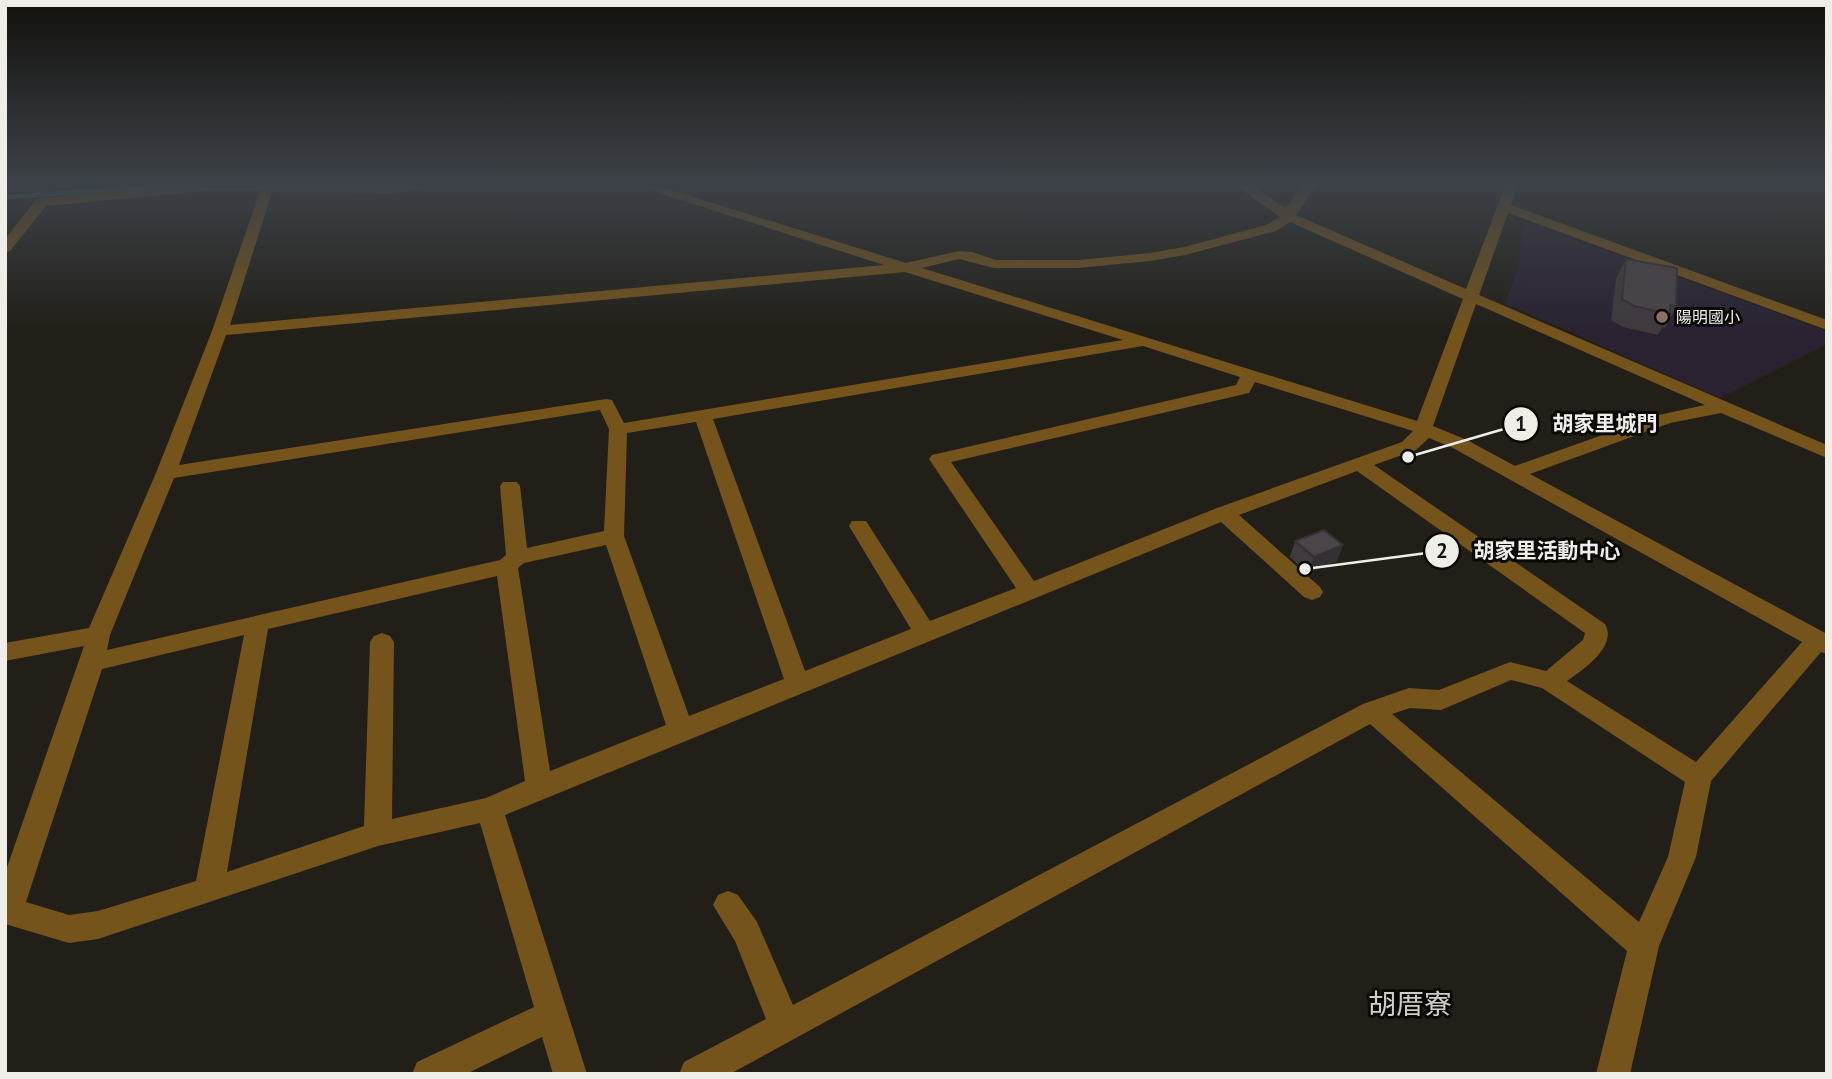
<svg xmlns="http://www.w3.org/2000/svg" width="1832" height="1079" viewBox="0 0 1832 1079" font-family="'PT Sans','Noto Sans TC',sans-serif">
	<rect width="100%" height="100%" fill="#211f18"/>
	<path fill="#2a2231" d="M1523,221L1827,331V344L1720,398L1505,303L1518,268Z"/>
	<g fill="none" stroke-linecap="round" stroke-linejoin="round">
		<path stroke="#2c6e86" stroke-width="4.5" d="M5,197L174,186"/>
		<path fill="#75541b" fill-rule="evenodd" d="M423,181H459L453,185L394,193L272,192L230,325L884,265L622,181H642L906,263L959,251L972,252L996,260H1078L1150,253L1184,247L1266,225L1280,217L1229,181H1244L1286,208L1306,181H1319L1296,215L1466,289L1507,181H1519L1511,205L1827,320V330L1508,213L1479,295L1827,445V458L1721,413L1670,423L1530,474L1827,634V654L1821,652L1711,781L1696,857L1659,946L1630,1074H1596L1627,951L1370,724L730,1074H679L684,1062L766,1019L735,941L713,905L718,895L728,891L738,895L757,922L793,1005L1363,704L1409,688L1439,690L1510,662L1546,671L1583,640L1585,633L1357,471L1239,515L1320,587L1323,592L1320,597L1312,600L1304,597L1221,522L505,815L587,1074H553L542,1037L466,1074H412L417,1062L534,1007L480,823L378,846L98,939L69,943L5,924V873L84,646L5,661V643L89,628L156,473L212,331L260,191H204L46,206L10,251L5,252V239L37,199L42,198L204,183L394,185ZM1290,222L1463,299L1417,421L922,268L959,259L994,268H1078L1150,261L1185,255L1276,231ZM905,272L1123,340L624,423L612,400L606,399L179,465L226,335ZM1476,304L1705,405L1659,415L1515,466L1467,440L1433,426ZM1143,346L1240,377L1236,385L932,455L929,459L1016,588L930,621L866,521H852L849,526L911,629L805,671L713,419ZM1255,382L1413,431L1402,442L1217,508L1034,581L951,462L1249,393ZM600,410L609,429L604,531L527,548L520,486L517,482H503L500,486L506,555L500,560L107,650L110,635L174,478ZM696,422L784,679L689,716L624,536L627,433ZM1429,438L1453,448L1802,642L1696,762L1567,681C1583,670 1618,646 1605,624L1374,465L1416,450ZM606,545L666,725L550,771L518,568L524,563ZM497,576L525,781L486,798L392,819L394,642L390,636L382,633L374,636L370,642L364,826L227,872L268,629ZM244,635L196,881L98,911L69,915L26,902L102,669ZM1511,680L1542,688L1685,782L1668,857L1639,922L1392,714L1410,708L1441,710Z"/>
	</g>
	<path fill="#403a3f" d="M1626,259L1676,307L1665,328L1662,327L1658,335L1623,327L1611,320L1616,279Z
		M1295,541L1343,545L1337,561L1308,573L1290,557Z"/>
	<path fill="#343033" d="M1343,545L1337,561L1308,573L1314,557Z"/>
	<path fill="#4b4449" stroke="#343033" stroke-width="2" d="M1626,259L1677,268L1676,307L1670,305V314L1634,306L1622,299Z
		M1324,530L1343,545L1314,557L1295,541Z"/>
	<linearGradient id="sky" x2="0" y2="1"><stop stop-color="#12110d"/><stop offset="0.55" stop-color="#3d4248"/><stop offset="1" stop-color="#3d4248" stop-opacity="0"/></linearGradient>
	<rect width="1832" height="332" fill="url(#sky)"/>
	<circle fill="#8d6e63" stroke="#0a0906" stroke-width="2.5" cx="1662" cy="317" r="7"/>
	<g text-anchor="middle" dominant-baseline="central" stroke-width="6" stroke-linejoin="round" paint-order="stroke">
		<g font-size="16" fill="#efeee9" stroke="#0a0906" text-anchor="start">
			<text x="1676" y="317">陽明國小</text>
		</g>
		<g font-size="28" fill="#d0cdc4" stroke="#0a0906">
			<text x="1410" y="1003">胡厝寮</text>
		</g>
	</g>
	<path fill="none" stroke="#efeee9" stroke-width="2.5" d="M1408 457L1521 424M1305 569L1442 551"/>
	<g fill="#efeee9" stroke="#0a0906" stroke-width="2.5">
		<circle cx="1408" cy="457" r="7"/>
		<circle cx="1305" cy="569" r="7"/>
		<circle cx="1521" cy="424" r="18"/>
		<circle cx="1442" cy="551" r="18"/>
	</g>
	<g font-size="21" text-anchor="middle" font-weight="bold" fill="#111">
		<text x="1521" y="431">1</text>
		<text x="1442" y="558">2</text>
	</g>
	<g font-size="21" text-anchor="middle" font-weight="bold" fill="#efeee9" stroke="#0a0906" stroke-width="6" stroke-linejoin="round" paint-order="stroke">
		<text x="1605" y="431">胡家里城門</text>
		<text x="1547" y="558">胡家里活動中心</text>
	</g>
	<rect width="1832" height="1079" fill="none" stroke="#efeee9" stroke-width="14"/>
</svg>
